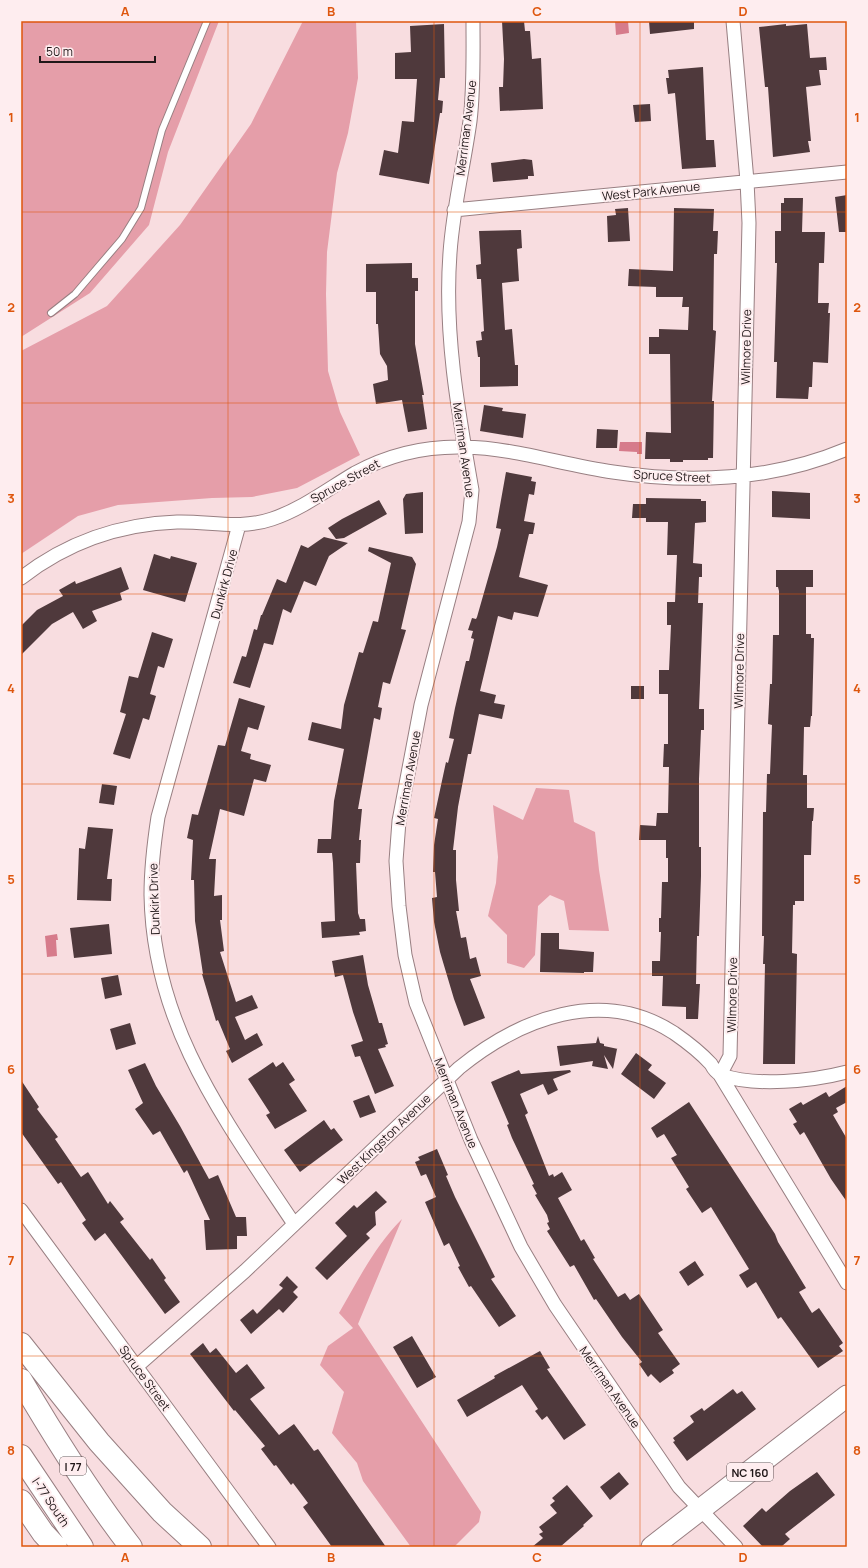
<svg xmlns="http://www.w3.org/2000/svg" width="868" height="1568" viewBox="0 0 868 1568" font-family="Manrope,sans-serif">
	<rect width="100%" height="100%" fill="#f8dde0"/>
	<path fill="#e59ea9" d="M21,21H219L168,152L149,225L90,293L21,337Z
		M303,21H356L358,78L348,133L337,173L327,252L326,294L328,371L340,412L360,455L297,488L252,497L212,498L118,505L78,516L21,554V351L107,306L180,225L251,124Z
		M536,788L569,790L574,822L595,832L599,870L609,931L569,930L564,901L550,895L538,906L535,955L524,968L507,963V935L488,916L496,883L498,857L493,805L523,820Z
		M402,1219L358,1324L481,1512L479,1522L454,1547H411L363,1481L357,1463L332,1433L344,1392L320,1365L328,1346L353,1328L339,1313C358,1280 375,1246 402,1219Z"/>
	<path fill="#d67b8b" d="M615,21H628L629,33L616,35Z
		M620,442H642V454H637V452L619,451Z
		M57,934L58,940H56L57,956L47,957L45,936Z"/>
	<path fill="#4f393c" d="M502,21H524L525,31H530L532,59L541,58L543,109L500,111L499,87H503L504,59Z
		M649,21H694V29L650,34Z
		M444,24L445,78H440L438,100L443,101L442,113H440L429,184L379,175L384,150L398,153L402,121L414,122L417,79H395V53L411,52L410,26Z
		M786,24V26L807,24L810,58L826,57L827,70H819L821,85L806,87L811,141H808L810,152L773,157L768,87H765L759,27Z
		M703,67L706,140H714L716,167L682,169L675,93L668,94L666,78H669L668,70Z
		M650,104L651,121L635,122L633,105Z
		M524,159L532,160L534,176H528V179L493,182L491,163Z
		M847,195V232H839L835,197Z
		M784,198H803L802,232H825L824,263H819L818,303H829L828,313H830L828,363L813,362L812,387H809L808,399L776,398L777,362H774L777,263H775V231H781V203H784Z
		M628,208L630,241L608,242L607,216L616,215L615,209Z
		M674,208L714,209L713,231H718L717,254H714L713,330L716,331L712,401H714L713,458H708V460H683V462H670V459H645L646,432L671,433L670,354H649V337H659V329L688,330L689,307H682L683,297H656V287L628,286L629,269L673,271Z
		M521,230L522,248L517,249L519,281L502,283L505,330L512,329L515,365H518V386L480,387V357H478L476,341L482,340L481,332L484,331L481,279H477L476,265L481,264L479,231Z
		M412,263V278H418V291H415V344L424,395H422L427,429L408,432L402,400L376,404L373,384L388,380L387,366L380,354L378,324H376V292H366V264Z
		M484,405L503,408L502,411L526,414L523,438L480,431Z
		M597,429L618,430L617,448H596Z
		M506,472L532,477L531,481L536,482L534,495L529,494L524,521L535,523L533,534H529L519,577L548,585L538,617L514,612L512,620L498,616L480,691L496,695L494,703L505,705L502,719L479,714L471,754H468L458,807L453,850H456V880L459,911H456L461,938L466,937L470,959L476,957L481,976L470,979L485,1018L464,1026L454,999L440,952L434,922L432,898L437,897L435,872H433L434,845L438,819L434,818L446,762L448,763L454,739L449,738L455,708L466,661H469L474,639L471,638L473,631L468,630L472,618L476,619L477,617L497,547L501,529L496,528Z
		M772,491L810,493V519L772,517Z
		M423,492V533L405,534L403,499L406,494Z
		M646,498L701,499V501H706V522L695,523L693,563L702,564V577H699L698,603H703L699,709H704V730H701L699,779V847H701V876L699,936H697L696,984H700L698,1019H686V1007L662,1006L663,976H652V961H660L661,932H659V918H661L662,882H668V858H666V840H639L640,825L656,826L657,813H668L669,767H663L664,744H668V694H659V670H669L671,625H667V602H675L677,555H667L668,522H646V518H632L633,504H646Z
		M379,500L387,514L344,538L336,539L328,528L342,519Z
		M324,537L348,543L329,556L316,586L304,581L291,613L283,609L273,645L264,643L250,688L233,683L242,656L246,657L254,629L257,630L261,615H262L277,579L286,583L301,545L308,548Z
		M369,547L412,557L416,564L401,629L406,630L390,684L383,682L378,707L382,708L380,720L374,718L358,809H362L359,840H361L360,863H356L358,913L360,919H365L366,931L359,932L360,935L322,938L321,922L335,921L333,863L332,853H317L318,839H331L334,801L344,749L308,740L312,722L341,729L344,705L359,652L363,653L373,621L378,622L391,563L368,551Z
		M154,554L170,559L171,556L197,563L185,602L143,590Z
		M121,567L129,589L120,593L122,600L92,611L97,621L83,629L73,612L52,624L21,655V626L37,610L63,596L59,590L75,581L76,584Z
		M776,570H813V587H806V634H811V638H814L812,716H811L810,727H804L803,775H807V808H814L813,821H812L811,855H804V901H795V905H793L792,953L797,954L795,1064H763L765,964H763L764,936H762L763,812H766L767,774H770L772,725L768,724L770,684H772L773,635H779V591L778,587H776Z
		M152,632L173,639L164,668L158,666L150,694L156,696L149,720L143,718L130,759L113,754L126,714L120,712L129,676L138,678Z
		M631,686H644V699H631Z
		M239,698L265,706L258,730L248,727L241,751L251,754L250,759L271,765L266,782L254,779L244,816L220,809L209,859H216L214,896L222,895V920H220L224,951L220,952L236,1002L252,995L258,1008L235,1017L245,1040L257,1033L263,1045L232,1063L226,1051L230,1049L218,1020L216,1021L202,974H203L195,921L194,880H191L193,840L187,838L192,814L198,815L218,745L225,746Z
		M102,784L117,786L114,805L99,803Z
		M88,827L113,829L107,879H112L111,901L77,900L79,848L85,849Z
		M109,924L112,954L74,958L70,928Z
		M541,933H559V949L594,952L593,972H584V973L540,972Z
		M363,955L368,985L379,1023H382L388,1044L385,1045L386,1047L378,1049L394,1086L375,1094L360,1056L355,1057L351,1045L363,1041L353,1012L343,975L335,977L332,961Z
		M118,975L122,995L105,999L101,978Z
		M130,1023L136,1044L116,1050L110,1029Z
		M598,1036L600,1043L604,1044V1046L618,1049H617L613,1069L604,1055L608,1069L592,1066L593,1061L560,1066L557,1046L596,1043Z
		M636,1053L652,1065L648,1070L666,1083L654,1099L621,1074Z
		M273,1062L276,1067L283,1062L295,1080L289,1084L307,1111L275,1129L266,1115L270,1113L248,1079Z
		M145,1063L156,1086L180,1126L209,1179L218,1175L236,1217H246L247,1236H237V1249L206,1250L204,1220H210L187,1170L184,1173L160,1131L153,1135L135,1109L143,1103L128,1070Z
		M519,1070L521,1074L570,1070L571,1072L553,1079L558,1090L548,1095L543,1084L520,1094L528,1113L525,1115L549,1176L553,1174L554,1177L562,1172L572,1190L558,1198L581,1241L584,1239L595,1258L593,1259L618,1297L625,1293L630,1300L639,1294L663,1330L658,1333L680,1364L672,1370L674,1373L660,1383L651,1374L648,1377L639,1364L642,1362L622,1337L596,1299L594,1300L574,1265L570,1267L547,1231L550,1229L547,1223L549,1222L547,1215L535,1195L537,1194L532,1185L534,1184L512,1138L507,1125L509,1124L491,1082Z
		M21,1080L39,1107L37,1109L58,1137L55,1139L81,1177L88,1172L108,1204L110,1201L124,1219L120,1222L150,1260L152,1258L166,1278L164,1280L180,1302L165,1314L105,1233L95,1241L82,1223L86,1220L61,1182L58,1184L21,1132Z
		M847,1086V1102L836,1108L838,1112L833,1115L847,1139V1202L831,1179L804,1132L800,1135L793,1124L797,1122L789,1109L801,1102L803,1105L826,1092L829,1097Z
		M369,1095L376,1112L360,1118L353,1101Z
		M689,1102L775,1234L778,1242L806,1288L799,1292L812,1313L819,1308L843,1343L839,1346L843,1351L818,1368L781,1317L778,1319L756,1282L747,1288L739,1275L749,1269L711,1207L702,1213L686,1189L689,1187L671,1158L677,1155L664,1134L657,1138L651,1128Z
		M324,1120L331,1130L334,1128L343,1140L300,1172L284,1150Z
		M437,1149L448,1175L446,1176L455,1197L495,1277L491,1279L516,1316L499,1327L471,1286L469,1287L458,1267L460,1266L449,1243L444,1246L425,1202L436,1197L426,1174L421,1176L415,1162L420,1160L418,1157Z
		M376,1191L387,1202L375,1212L376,1225L366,1234L370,1238L327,1280L315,1268L347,1236L335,1223L354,1205L357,1208Z
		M695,1261L704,1275L688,1286L679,1272Z
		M287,1276L298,1287L293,1292L298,1297L283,1313L279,1309L251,1334L240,1320L253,1309L257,1314L283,1288L279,1285Z
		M412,1336L436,1377L417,1388L393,1347Z
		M203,1343L210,1353L216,1348L236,1373L247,1364L265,1388L250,1399L279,1435L294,1424L314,1451L318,1449L386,1547H332L303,1507L308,1503L293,1483L291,1485L276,1465L274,1466L261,1449L265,1446L235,1410L234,1411L190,1354Z
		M540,1351L550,1368L547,1369L586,1425L564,1440L547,1416L542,1420L535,1411L538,1409L522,1385L467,1417L457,1400L495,1378L494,1376Z
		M733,1389L737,1394L742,1391L756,1409L687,1461L673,1442L675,1441L673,1438L694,1422L690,1416L702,1408L704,1411Z
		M619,1472L629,1484L610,1500L600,1487Z
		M817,1472L835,1495L785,1534L790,1539L781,1547H763L743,1526L762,1508L766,1512L790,1491Z
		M567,1485L593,1516L583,1525L584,1526L560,1547H532L543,1538L539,1534L543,1532L539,1527L557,1513L550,1505L555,1501L552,1498Z"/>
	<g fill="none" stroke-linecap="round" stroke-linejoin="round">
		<g stroke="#987f82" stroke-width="8">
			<path id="service" d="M51,313L75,294L98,267L122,239L141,208L162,130L207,21"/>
		</g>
		<g stroke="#987f82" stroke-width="15">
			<path id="minor" d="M473,21C473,54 474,88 470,121C464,165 453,208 450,253C444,333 458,411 472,490L469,522L421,705L399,821L396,861L399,906L405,955L416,1003L471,1140L521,1247L555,1305L679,1487L736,1547
				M733,21L747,181L749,223L730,1056L720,1075L847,1283
				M454,210L847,172
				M239,525L158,817C154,843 151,869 151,895C153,1026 225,1120 294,1224
				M21,578C66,543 120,524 177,522C209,521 240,530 272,519C302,509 328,489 355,473C388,455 426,446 464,447C514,448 563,465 613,472C692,484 773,480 847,449
				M21,1210L269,1547
				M136,1367L245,1271L459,1068C519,1019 602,986 674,1033C687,1042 700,1052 711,1064C713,1068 717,1073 721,1075C756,1087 812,1081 847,1072"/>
		</g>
		<g stroke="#987f82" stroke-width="23">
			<path id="primary" d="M652,1547L847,1396"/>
		</g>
		<g stroke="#987f82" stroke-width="24">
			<path id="motorway" d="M21,1344L99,1442L162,1512L200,1547
				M21,1380C55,1438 90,1494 131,1547
				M21,1456L82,1547
				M21,1501L43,1533L56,1547"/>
		</g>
		<use href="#service" stroke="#fff" stroke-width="6"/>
		<use href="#minor" stroke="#fff" stroke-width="13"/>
		<use href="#primary" stroke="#fff" stroke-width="21"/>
		<use href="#motorway" stroke="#fff" stroke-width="22"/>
	</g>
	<path fill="none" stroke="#de560d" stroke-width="1" stroke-opacity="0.55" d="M228,21V1547M434,21V1547M640,21V1547M21,212H847M21,403H847M21,594H847M21,784H847M21,974H847M21,1165H847M21,1356H847"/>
	<g text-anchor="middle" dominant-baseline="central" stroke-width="4" stroke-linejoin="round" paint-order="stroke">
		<g fill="#feedef" stroke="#635758" stroke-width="1">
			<rect x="60" y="1457" width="26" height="18" rx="3"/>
			<rect x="727" y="1463" width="46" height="18" rx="3"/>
		</g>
		<g font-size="11" font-weight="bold" fill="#201718">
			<text x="73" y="1466">I 77</text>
			<text x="750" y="1472">NC 160</text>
		</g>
		<g font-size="12" fill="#201718" stroke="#feedef">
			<text transform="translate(466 128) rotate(-83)">Merriman Avenue</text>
			<text transform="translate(651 191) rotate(-6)">West Park Avenue</text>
			<text transform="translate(746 347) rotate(-89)">Wilmore Drive</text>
			<text transform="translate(464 450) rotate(82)">Merriman Avenue</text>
			<text transform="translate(672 476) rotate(3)">Spruce Street</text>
			<text transform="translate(345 481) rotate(-29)">Spruce Street</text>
			<text transform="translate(224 584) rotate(-75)">Dunkirk Drive</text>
			<text transform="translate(739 671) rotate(-89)">Wilmore Drive</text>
			<text transform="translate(408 778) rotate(-80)">Merriman Avenue</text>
			<text transform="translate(154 899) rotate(-92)">Dunkirk Drive</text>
			<text transform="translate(732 995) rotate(-89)">Wilmore Drive</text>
			<text transform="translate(456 1103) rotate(68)">Merriman Avenue</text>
			<text transform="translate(384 1139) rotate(-44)">West Kingston Avenue</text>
			<text transform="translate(145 1378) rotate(54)">Spruce Street</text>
			<text transform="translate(610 1387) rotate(55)">Merriman Avenue</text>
			<text transform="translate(51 1502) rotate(56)">I-77 South</text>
		</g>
	</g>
	<rect width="868" height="1568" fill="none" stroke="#feedef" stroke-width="44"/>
	<path d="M40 56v6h115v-6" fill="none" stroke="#201718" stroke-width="2"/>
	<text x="46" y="56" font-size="12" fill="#201718" stroke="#feedef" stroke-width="3" paint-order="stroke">50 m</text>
	<rect x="22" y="22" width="824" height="1524" fill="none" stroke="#de560d" stroke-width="1.5"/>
	<g font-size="13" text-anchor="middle" font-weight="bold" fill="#de560d">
		<text x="125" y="16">A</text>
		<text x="331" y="16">B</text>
		<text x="537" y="16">C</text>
		<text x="743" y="16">D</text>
		<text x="11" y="122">1</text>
		<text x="857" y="122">1</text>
		<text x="11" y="312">2</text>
		<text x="857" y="312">2</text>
		<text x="11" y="503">3</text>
		<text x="857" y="503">3</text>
		<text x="11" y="693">4</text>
		<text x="857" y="693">4</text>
		<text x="11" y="884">5</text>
		<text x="857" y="884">5</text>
		<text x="11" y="1074">6</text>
		<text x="857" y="1074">6</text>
		<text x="11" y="1265">7</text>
		<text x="857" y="1265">7</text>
		<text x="11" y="1455">8</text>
		<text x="857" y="1455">8</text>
		<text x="125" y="1562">A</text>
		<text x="331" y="1562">B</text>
		<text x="537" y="1562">C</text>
		<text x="743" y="1562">D</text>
	</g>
</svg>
